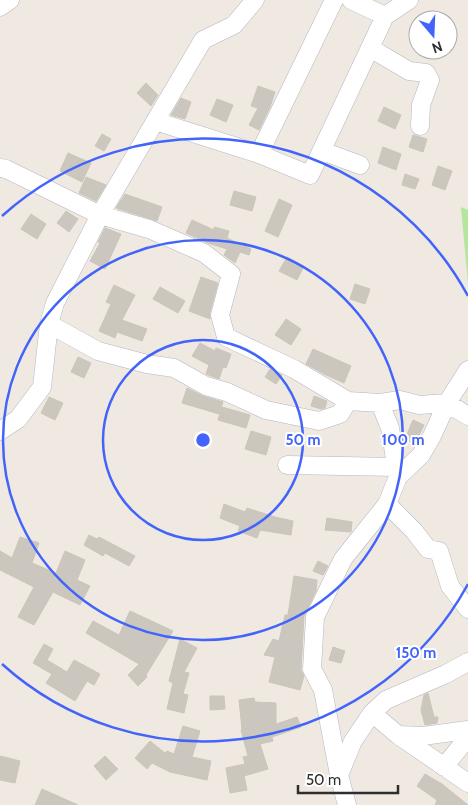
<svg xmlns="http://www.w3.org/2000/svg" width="468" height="805" viewBox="0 0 468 805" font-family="Cabin,sans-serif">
	<rect width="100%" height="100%" fill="#efe9e1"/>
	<path fill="#b6e59e" d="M461,207L468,210V284Z"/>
	<path fill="#cbc7bf" stroke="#cbc5ba" d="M146,83L158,95L151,106L137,93Z
		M258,86L275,92L270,107L259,130L249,125L258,108L251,106Z
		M181,98L191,102L185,119L171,115Z
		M217,99L233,105L226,122L210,115Z
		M384,107L401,115L395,129L378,121Z
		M102,134L111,139L104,151L95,146Z
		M413,135L427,139L423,152L409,147Z
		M383,147L401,154L396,170L378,163Z
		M68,153L91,163L82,182L60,171Z
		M438,166L452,171L445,190L432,185Z
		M405,174L419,179L415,189L402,185Z
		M86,177L106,185L96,201L79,193Z
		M234,191L256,197L252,211L230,205Z
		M125,194L162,207L157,221L116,208Z
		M279,199L292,205L278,237L265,231Z
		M66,211L78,219L69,232L57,223Z
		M31,214L46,224L37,239L21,229Z
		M192,220L214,230V227L229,231L227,238L251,249L249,255L240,252L235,263L224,255L227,249L208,243L186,233Z
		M105,228L121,234L105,269L90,261L100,243L98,242Z
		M287,257L304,266L297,280L279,271Z
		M201,277L218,283L210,312V319L189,311Z
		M355,284L370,289L365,304L350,299Z
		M114,285L135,295L122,320L147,329L142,341L117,332L115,338L99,331L111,304L106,302Z
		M160,287L185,301L178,313L153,299Z
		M286,319L301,329L291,345L275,335Z
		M200,343L215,351L216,348L231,354L226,368L223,367L219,379L206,374L209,365L192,356Z
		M313,349L351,366L344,383L324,374L306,364Z
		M78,357L91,363L84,378L71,372Z
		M270,369L282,375L276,384L265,377Z
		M187,388L203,396L223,402L219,414L182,403Z
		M314,396L327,401L325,408L321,409L311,406Z
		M49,397L63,403L55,420L41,413Z
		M222,407L250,415L246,428L218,420Z
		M413,420L424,425L415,444L405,439Z
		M251,431L271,437L266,455L245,449Z
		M224,504L245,512L247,508L275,517L293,521L291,535L260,530L257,538L238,531L240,526L220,518Z
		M327,518L352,522L351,532L325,530Z
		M89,535L97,539L99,537L135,556L129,566L105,553L103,556L84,545Z
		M20,537L39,543L32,563L56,573L65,551L85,560L77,580L90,586L80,605L53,592L34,625L18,617L34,587L0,570V551L12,558Z
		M318,561L328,566L323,575L313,571Z
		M294,576L317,580L316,591L304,616L301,670L304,676L300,690L269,682L275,657L264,655L273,639L279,641L285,615H288Z
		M130,611L173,631L146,675L147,677L138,686L128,675L139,664L86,633L93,621L119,635Z
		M180,639L197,648L184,672L189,673L183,694L188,695L184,713L167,709L173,683L169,681Z
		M44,644L53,649L47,660L67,672L74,660L100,674L94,685L87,681L75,701L46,683L52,674L33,663Z
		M333,647L345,651L341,663L329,660Z
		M428,693L434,717H438L437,723L425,725L421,710L424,695Z
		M210,696H224L225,709L210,710Z
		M254,698L255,702L276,703V724L297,717L301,727L272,737L273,741L260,744L268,769L244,776L247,790L230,793L226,768L245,764L243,757L248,756L241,730L242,729L239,700Z
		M183,726L200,731L192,757L211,761L207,780L170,772L152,763L147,769L135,758L150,741L165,753L167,751L174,754Z
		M0,756L20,761L15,783L0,780Z
		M105,756L118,769L106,780L94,766Z
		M425,774L442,784L468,805H435L437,800L417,786Z
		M42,789L78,805H35Z"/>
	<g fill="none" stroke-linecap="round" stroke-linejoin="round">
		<g stroke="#b4b7c1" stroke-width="19">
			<path id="minor" d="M351,0L385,16
				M0,7L10,0
				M370,48L409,71L426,73L430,80L421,105L420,126
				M155,121L259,154L310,175L385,16L409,0
				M322,151L360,165
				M259,154L334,0
				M0,168L6,169L100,215L149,229L204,253L231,274L220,315L226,337L294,369L348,401L380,403L390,428L398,477L387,504L343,559L315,617L312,669L323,690L339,775
				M49,324L98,351L147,364L174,368L206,386L227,392L266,410L319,421L340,414L348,401
				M468,370L447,403L468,416
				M380,403L400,400L419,405L447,403L432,436L421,455L398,477
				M0,431L18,419L42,387L49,324L55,303L100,215L203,40L234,25L255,0
				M287,465L397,467
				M387,504L414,531L428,549L439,551L450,586L468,609
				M372,713L398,735L468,783
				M398,735L423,736L468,730
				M444,767L468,737
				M347,805L339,775L353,741L372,713L386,700L446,674L468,662"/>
		</g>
		<use href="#minor" stroke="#fff" stroke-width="18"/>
	</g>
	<g fill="none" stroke="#4264fb" stroke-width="2.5">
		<circle cx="203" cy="440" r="100"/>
		<circle cx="203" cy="440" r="200"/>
		<path d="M468 584A301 301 0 0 1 2 664M2 216A301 301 0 0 1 468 296"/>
	</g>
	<circle cx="203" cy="440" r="8" fill="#4264fb" stroke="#fff" stroke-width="2.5"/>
	<g font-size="15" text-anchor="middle" font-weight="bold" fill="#4264fb" stroke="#fff" stroke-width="4" stroke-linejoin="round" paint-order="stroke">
		<text x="303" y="445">50 m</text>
		<text x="403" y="445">100 m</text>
		<text x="416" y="658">150 m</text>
	</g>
	<g transform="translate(433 35) rotate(161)"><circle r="24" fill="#ffffff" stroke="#ababab"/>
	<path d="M0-4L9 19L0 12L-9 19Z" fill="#4264fb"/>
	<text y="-8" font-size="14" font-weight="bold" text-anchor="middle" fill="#2e2e2e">N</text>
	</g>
	<path d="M298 785v8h100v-8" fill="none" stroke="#2e2e2e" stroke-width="2.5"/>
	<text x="306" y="785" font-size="15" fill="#2e2e2e" stroke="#ffffff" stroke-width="4" paint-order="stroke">50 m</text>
</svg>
